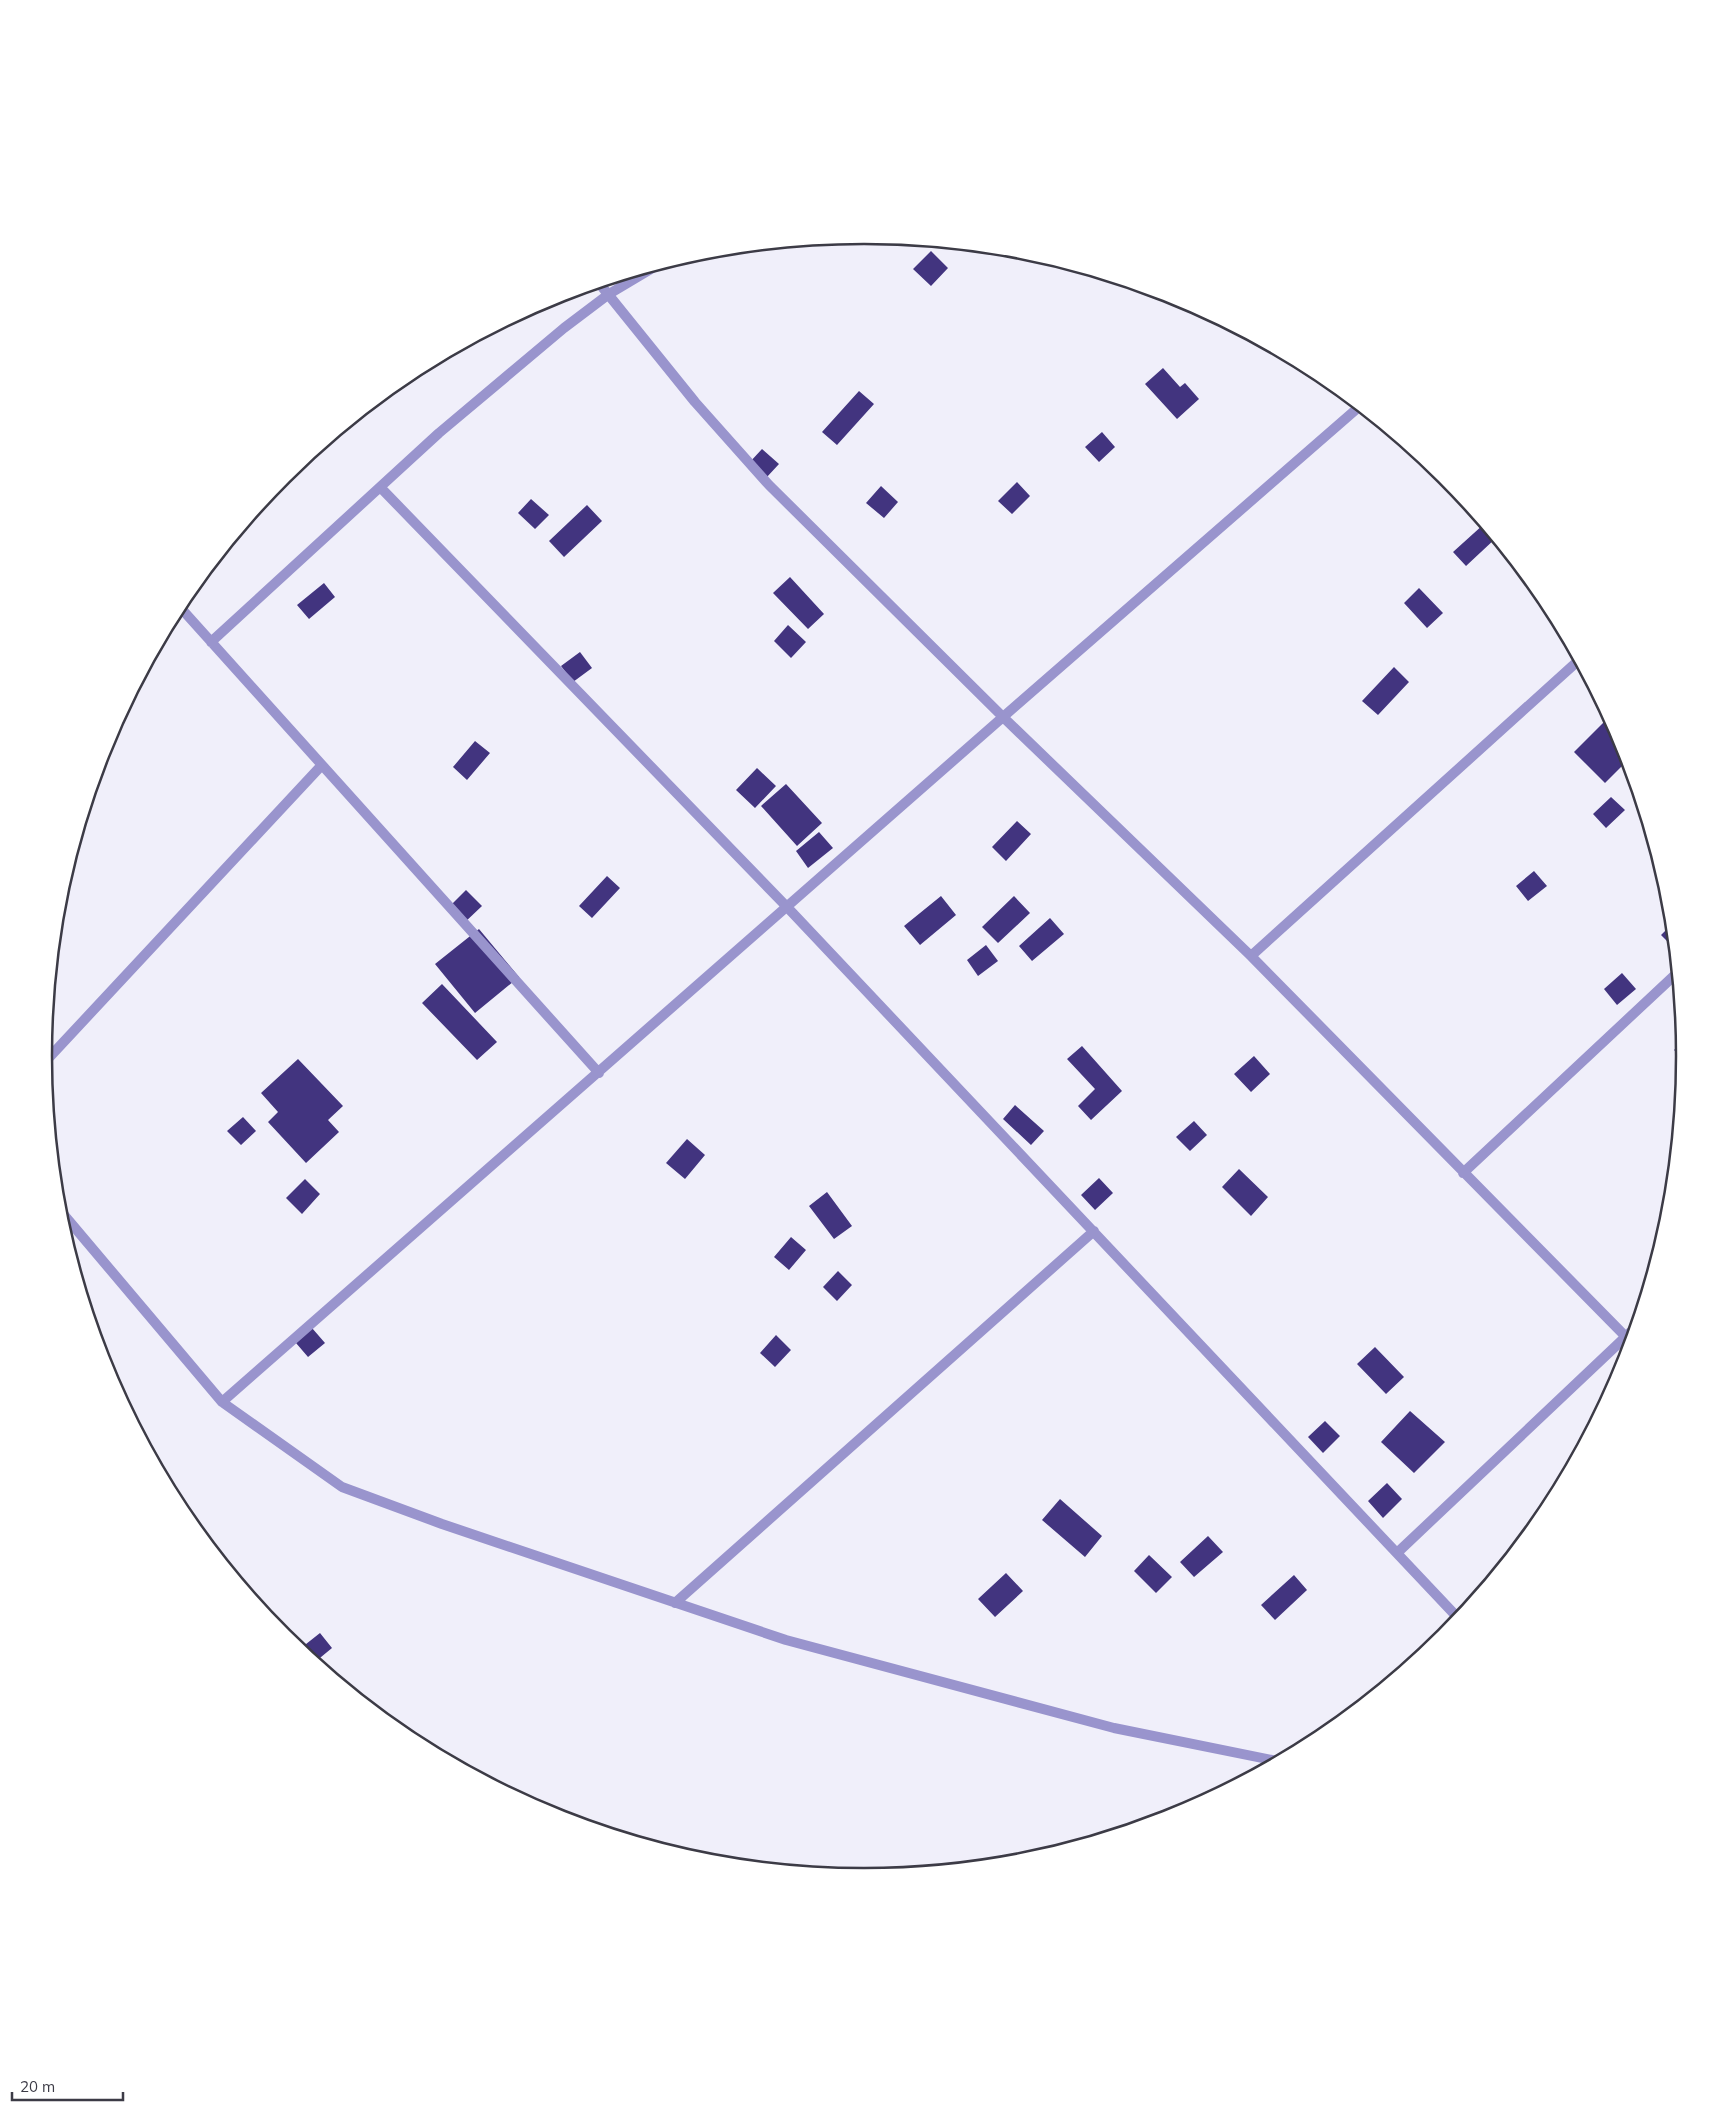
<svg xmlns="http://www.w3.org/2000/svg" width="1729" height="2112" viewBox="0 0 1729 2112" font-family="Mulish,sans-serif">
	<rect width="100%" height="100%" fill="#f0effa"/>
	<path fill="#42347f" d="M931,251L948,268L931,286L913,269Z
		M1163,368L1180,387L1185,383L1199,399L1177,419L1145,384Z
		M859,391L874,404L837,445L822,432Z
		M1102,432L1115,447L1099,462L1085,447Z
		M762,449L779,464L766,478L749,463Z
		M1017,482L1030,496L1012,514L998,501Z
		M881,486L898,502L884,518L866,503Z
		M531,499L549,515L535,529L518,513Z
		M587,505L602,521L564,557L549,541Z
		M1484,524L1496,538L1466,566L1453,552Z
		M790,577L824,614L808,629L773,593Z
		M324,583L335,597L309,619L297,605Z
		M1419,588L1443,613L1427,628L1404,603Z
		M788,625L806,642L791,658L774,641Z
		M580,652L592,668L573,682L561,666Z
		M1394,667L1409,682L1378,715L1362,701Z
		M1605,721L1620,737L1628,760L1605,783L1574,752Z
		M475,741L490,753L467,780L453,767Z
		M757,768L776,786L755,808L736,790Z
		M786,784L822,823L797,846L761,806Z
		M1611,797L1625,810L1606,828L1593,814Z
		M1017,821L1031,834L1006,861L992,847Z
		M819,832L833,848L808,868L796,851Z
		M1534,871L1547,886L1528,901L1516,886Z
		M607,876L620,888L592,918L579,906Z
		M466,890L482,906L463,924L447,909Z
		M941,896L956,915L920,945L904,926Z
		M1014,896L1030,913L998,943L982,927Z
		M1050,918L1064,934L1032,961L1019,946Z
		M1672,924L1674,946L1673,947L1661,935Z
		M479,929L519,977L475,1013L435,964Z
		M986,945L998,961L978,976L967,960Z
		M1622,973L1636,989L1617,1005L1604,989Z
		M442,984L497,1042L477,1060L422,1003Z
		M1684,1040L1685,1056V1060L1674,1050Z
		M1082,1046L1122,1091L1091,1120L1078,1106L1095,1089L1067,1059Z
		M1254,1056L1270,1074L1251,1092L1234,1074Z
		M298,1059L343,1106L328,1120L339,1132L306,1163L268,1122L278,1112L261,1093Z
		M1015,1105L1044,1131L1031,1145L1003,1119Z
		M243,1117L256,1131L241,1145L227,1131Z
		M1194,1121L1207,1135L1190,1151L1176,1137Z
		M687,1139L705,1155L685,1179L666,1163Z
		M1239,1169L1268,1197L1251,1216L1222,1187Z
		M1099,1178L1113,1193L1095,1210L1081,1195Z
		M305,1179L320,1194L302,1214L286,1198Z
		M827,1192L852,1226L834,1239L809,1206Z
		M791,1237L806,1250L789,1270L774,1257Z
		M838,1271L852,1285L837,1301L823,1287Z
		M312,1328L325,1343L308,1357L296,1343Z
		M776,1335L791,1350L775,1367L760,1353Z
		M1375,1347L1404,1377L1386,1394L1357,1364Z
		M1410,1411L1445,1442L1414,1473L1381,1442Z
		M1325,1421L1340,1436L1323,1453L1308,1437Z
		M1387,1483L1402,1499L1383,1518L1368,1501Z
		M1060,1499L1102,1536L1085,1557L1042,1520Z
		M1208,1536L1223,1552L1194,1577L1180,1562Z
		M1149,1555L1172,1577L1156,1593L1134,1571Z
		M1006,1573L1023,1591L995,1617L978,1599Z
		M1294,1575L1307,1590L1275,1620L1261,1605Z
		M320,1633L332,1648L315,1662L301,1648Z"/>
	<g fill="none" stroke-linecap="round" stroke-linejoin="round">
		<path stroke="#9994cd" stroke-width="10" d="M599,283L695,402L769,485L1003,717L1251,956L1631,1342
			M380,487L787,907L1459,1619
			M179,606L599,1073
			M211,642L439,433L564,328L609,294L656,266
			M1251,956L1579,660
			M44,1063L321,766
			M1463,1173L1677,973
			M59,1209L222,1402L342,1487L442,1524L786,1640L1114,1728L1277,1761
			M222,1402L1003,717L1360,406
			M1397,1553L1636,1327
			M675,1603L1094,1231"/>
	</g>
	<path d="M0 0H1729V2112H0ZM52 1056a812 812 0 1 1 1624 0a812 812 0 1 1-1624 0Z" fill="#fff" fill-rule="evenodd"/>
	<path fill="none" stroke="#3c3b46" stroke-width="2.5" d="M52 1056a812 812 0 1 1 1624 0a812 812 0 1 1-1624 0Z"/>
	<path d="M12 2092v8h111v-8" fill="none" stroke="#3c3b46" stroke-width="2.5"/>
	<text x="20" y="2092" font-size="15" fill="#3c3b46" stroke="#ffffff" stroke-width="4" paint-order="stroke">20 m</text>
</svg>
